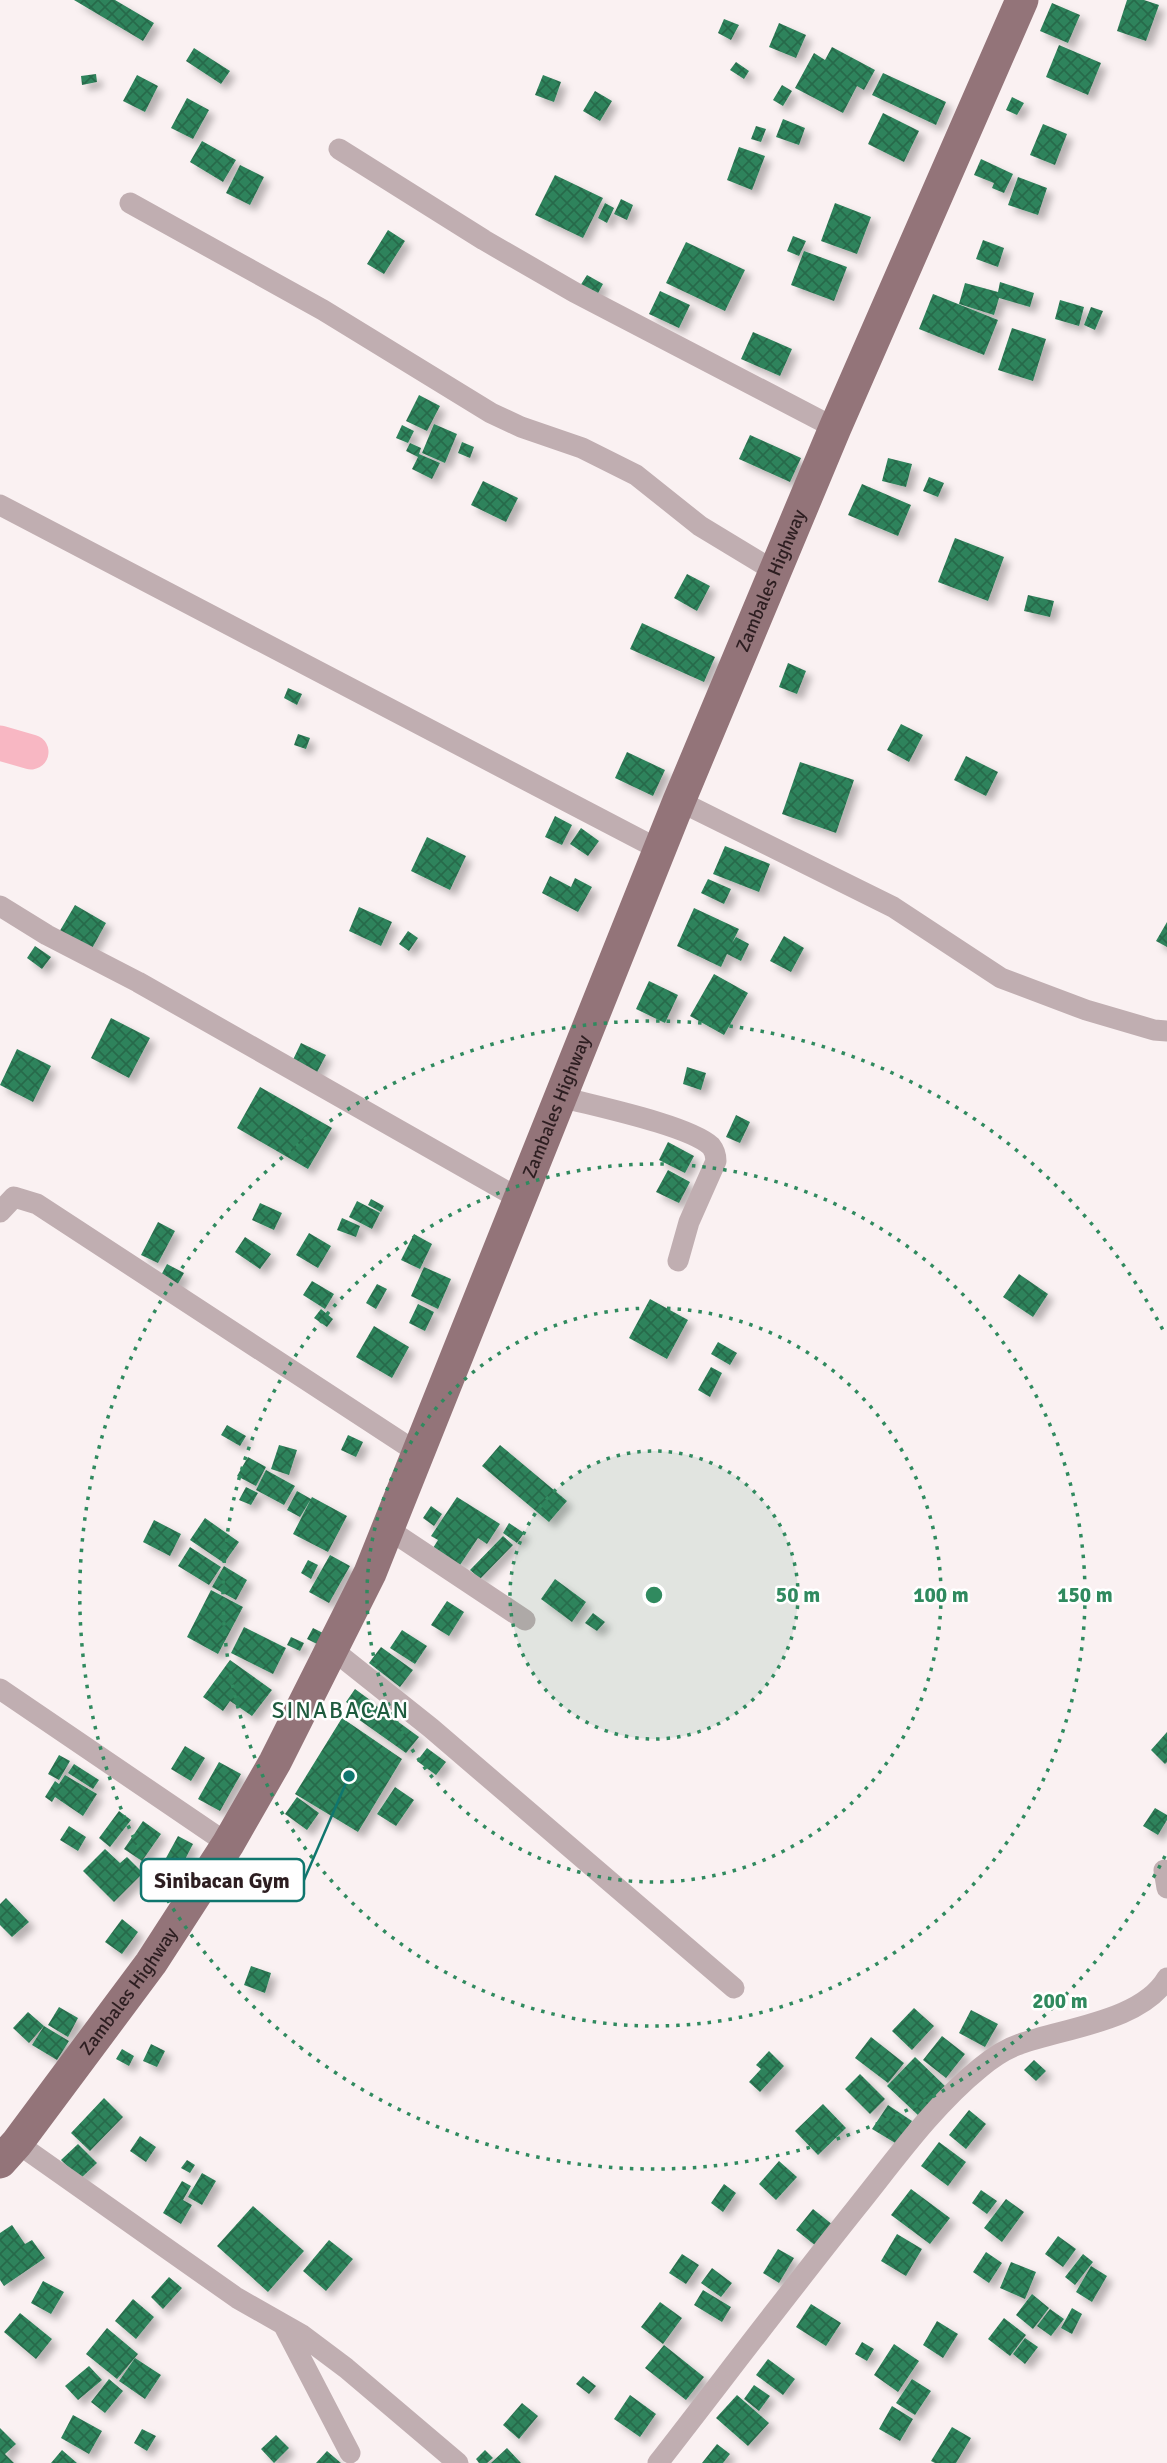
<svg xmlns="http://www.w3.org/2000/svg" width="1167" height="2463" viewBox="0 0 1167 2463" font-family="Signika,sans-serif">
	<defs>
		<pattern id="building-cross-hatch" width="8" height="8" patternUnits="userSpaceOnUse" patternTransform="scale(1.75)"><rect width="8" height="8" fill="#2f835b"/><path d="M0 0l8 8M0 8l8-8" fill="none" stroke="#286b4b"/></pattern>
		<filter id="shadow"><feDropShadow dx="6" dy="6" stdDeviation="3.5" flood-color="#0004"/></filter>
	</defs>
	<rect width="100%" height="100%" fill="#faf1f2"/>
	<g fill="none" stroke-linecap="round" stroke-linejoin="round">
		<path stroke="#f8b7c3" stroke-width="35" d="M0,743L31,752"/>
	</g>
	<path fill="url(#building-cross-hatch)" filter="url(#shadow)" d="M74,0H115L154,23L143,41Z
		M1127,0H1144L1159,5L1146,41L1117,31Z
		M1052,3L1080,15L1068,43L1040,31Z
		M724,19L739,25L731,40L718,33Z
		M779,23L806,35L796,58L769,47Z
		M1059,45L1101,63L1088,95L1046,77Z
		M832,47L875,70L864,90L857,86L843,113L795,88L814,53L825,60Z
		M194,48L230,71L221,84L186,61Z
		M736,62L749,71L744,79L730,70Z
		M883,73L946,102L936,125L872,95Z
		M96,74L97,82L82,85L81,76Z
		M137,75L158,86L145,112L123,101Z
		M543,75L561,82L554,102L535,95Z
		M782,85L792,91L783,106L773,100Z
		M595,91L612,101L600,121L583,111Z
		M1012,97L1024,103L1017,115L1006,110Z
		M187,98L209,110L193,139L171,128Z
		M883,113L919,131L904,162L868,144Z
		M783,119L805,128L799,145L776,137Z
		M1043,124L1067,134L1055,165L1030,155Z
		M756,126L766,129L761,142L751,139Z
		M202,141L236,160L223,182L190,162Z
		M739,147L765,156L752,190L727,180Z
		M981,159L1013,174L1004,193L992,188L994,183L974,175Z
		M240,165L264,177L250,205L226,193Z
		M555,175L603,198L583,238L535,215Z
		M1018,177L1047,188L1038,215L1008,205Z
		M621,199L633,205L627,220L614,214Z
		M605,203L614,208L607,223L598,218Z
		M835,203L871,217L857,254L821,241Z
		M388,230L405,241L384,274L367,264Z
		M793,236L806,241L799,256L787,251Z
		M983,240L1004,248L998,267L976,259Z
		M686,242L745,270L725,311L666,283Z
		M804,251L847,267L834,301L791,285Z
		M587,275L603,284L597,295L580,286Z
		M1000,282L1034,293L1030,307L999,298L994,315L959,304L965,283L998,292Z
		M660,291L690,305L679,328L649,314Z
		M933,294L998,320L984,355L919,329Z
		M1060,300L1084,307L1079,326L1055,319Z
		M1091,307L1103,311L1095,330L1084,325Z
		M1012,328L1046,339L1033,381L998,370Z
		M753,332L792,349L780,376L741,359Z
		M419,395L440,406L427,431L406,421Z
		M434,424L457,434L445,463L422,453Z
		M402,425L414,431L408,443L396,438Z
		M750,435L801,458L790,482L739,459Z
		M462,442L474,447L470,458L458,453Z
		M410,443L421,448L419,454L440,463L432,479L412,469L418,457L406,451Z
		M888,458L912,464L906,487L882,481Z
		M929,477L944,483L938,497L923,491Z
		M483,481L518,498L506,522L471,505Z
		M862,484L911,505L898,536L848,515Z
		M955,538L1004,557L988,601L938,582Z
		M687,574L710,586L697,611L674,598Z
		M1028,595L1054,601L1050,617L1024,611Z
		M642,623L715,657L704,682L630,649Z
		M788,663L806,671L797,694L779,687Z
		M288,688L302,694L297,705L284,698Z
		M901,724L923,735L909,762L887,750Z
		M298,734L310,738L306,749L294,745Z
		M627,752L665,770L653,796L615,778Z
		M966,756L998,772L986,796L954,780Z
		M800,762L854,780L836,833L782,814Z
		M555,816L572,825L562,845L545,837Z
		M581,828L599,841L588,856L570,844Z
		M427,837L466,856L450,890L411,871Z
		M725,846L770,864L759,892L713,874Z
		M550,876L571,887L575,878L592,887L578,912L542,893Z
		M708,879L731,889L724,904L701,893Z
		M75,905L106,923L90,952L58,934Z
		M359,907L392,922L381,946L349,931Z
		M694,908L739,929L732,943L736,937L749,944L741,961L727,954L721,967L677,946Z
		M1167,922V947L1156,941Z
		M408,931L418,938L409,951L399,944Z
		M784,936L804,948L791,972L770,961Z
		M35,946L51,957L42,969L27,958Z
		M714,974L748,993L724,1035L690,1016Z
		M649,981L678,995L665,1023L636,1009Z
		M111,1018L150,1038L129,1078L91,1058Z
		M301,1043L326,1055L314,1078L290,1066Z
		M17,1049L51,1066L33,1102L0,1085Z
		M687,1067L706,1073L701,1090L683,1084Z
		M260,1087L332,1128L308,1169L237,1128Z
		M736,1115L750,1122L740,1143L726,1137Z
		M668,1142L694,1156L685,1173L659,1160Z
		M668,1170L690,1182L679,1203L656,1192Z
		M371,1199L384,1206L381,1212L368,1205Z
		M357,1201L380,1213L372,1229L349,1217Z
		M260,1203L282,1213L274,1230L252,1220Z
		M342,1218L360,1226L356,1237L337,1230Z
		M158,1222L175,1231L158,1263L141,1255Z
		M309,1233L331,1246L318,1268L296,1255Z
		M414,1234L432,1244L420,1269L401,1260Z
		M245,1237L271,1254L260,1269L235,1252Z
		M167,1264L184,1273L175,1289L158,1281Z
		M424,1267L451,1279L438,1309L411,1296Z
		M1019,1274L1048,1294L1033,1317L1003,1297Z
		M312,1281L334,1294L325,1309L303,1295Z
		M377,1284L387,1289L376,1309L366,1303Z
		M650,1299L688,1320L667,1359L629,1338Z
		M418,1304L434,1312L425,1331L409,1323Z
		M321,1309L333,1319L327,1327L314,1318Z
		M374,1326L409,1347L392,1378L356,1357Z
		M718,1342L737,1353L730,1365L711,1354Z
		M711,1367L722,1373L710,1397L698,1390Z
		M227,1425L246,1436L240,1446L221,1435Z
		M348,1435L363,1442L356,1457L341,1450Z
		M279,1445L297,1450L289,1475L271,1469Z
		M500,1445L567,1501L549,1522L482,1466Z
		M248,1457L266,1467L256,1486L237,1476Z
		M266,1470L295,1486L284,1505L256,1490Z
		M246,1487L258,1493L251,1505L239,1500Z
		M297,1491L311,1499L300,1517L287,1510Z
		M312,1497L347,1516L328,1552L293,1534Z
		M457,1497L500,1524L487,1544L478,1538L460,1565L433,1548L438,1540L431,1536Z
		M431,1506L442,1514L434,1526L423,1518Z
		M205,1518L239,1542L224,1563L190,1540Z
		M154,1520L181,1534L170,1556L143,1542Z
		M509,1523L524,1533L517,1543L503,1533Z
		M503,1536L513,1545L480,1579L470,1570Z
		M190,1547L221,1567L209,1585L178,1566Z
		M330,1555L350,1566L329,1603L309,1592Z
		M308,1560L318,1565L311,1579L301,1573Z
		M224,1566L247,1580L236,1600L212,1587Z
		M555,1579L586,1602L572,1622L541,1599Z
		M211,1590L243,1607L218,1654L187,1637Z
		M447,1601L464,1612L449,1636L431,1625Z
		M593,1613L605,1622L597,1631L585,1623Z
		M244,1627L286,1648L273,1674L231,1653Z
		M313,1628L323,1633L317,1644L307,1639Z
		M402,1630L427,1646L415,1664L390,1648Z
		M291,1637L304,1643L300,1651L287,1645Z
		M381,1647L413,1670L400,1687L369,1663Z
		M230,1660L272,1690L252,1716L230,1701L223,1711L203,1697Z
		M355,1689L370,1700L361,1713L346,1702Z
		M371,1702L419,1737L406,1753L358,1719Z
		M342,1718L402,1759L358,1832L295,1794Z
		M1167,1732V1762L1165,1764L1151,1750Z
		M185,1746L205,1758L191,1781L171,1769Z
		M427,1748L446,1762L436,1775L417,1761Z
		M59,1755L70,1761L59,1780L48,1774Z
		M219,1762L241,1774L220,1811L198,1799Z
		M74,1764L99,1780L93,1789L68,1773Z
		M65,1775L97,1794L83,1816L55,1797L52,1802L45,1797L55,1781L59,1784Z
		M395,1787L414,1800L396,1826L377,1814Z
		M297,1797L319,1813L307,1830L285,1814Z
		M1155,1808L1167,1815V1820L1158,1835L1143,1826Z
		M119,1811L131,1820L110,1847L99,1838Z
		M143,1821L161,1834L142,1861L124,1849Z
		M69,1826L86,1837L78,1851L60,1840Z
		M178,1836L193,1844L181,1867L166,1858Z
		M105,1849L120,1863L127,1857L143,1873L114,1902L83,1871Z
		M6,1898L29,1922L12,1937L0,1925V1904Z
		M122,1919L138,1932L122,1954L105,1942Z
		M251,1966L271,1973L265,1993L244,1985Z
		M59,2007L78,2018L68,2037L48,2025Z
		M914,2008L934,2026L912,2050L892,2031Z
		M971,2010L998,2024L985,2047L959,2033Z
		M28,2012L44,2026L29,2043L13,2028Z
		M44,2026L69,2041L57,2060L32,2045Z
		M942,2036L965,2054L946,2078L923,2060Z
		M871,2037L904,2063L888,2083L855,2058Z
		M151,2044L165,2051L157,2067L143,2061Z
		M122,2049L134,2056L129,2066L116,2059Z
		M769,2051L784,2066L760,2092L749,2082L761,2069L756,2065Z
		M915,2057L946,2087L919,2116L887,2086Z
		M1034,2060L1046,2071L1036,2081L1024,2070Z
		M860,2074L885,2099L870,2114L845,2089Z
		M104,2098L123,2117L90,2151L71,2133Z
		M823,2104L846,2128L818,2155L795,2131Z
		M888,2105L912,2121L897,2144L872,2129Z
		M969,2110L986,2124L966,2149L949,2135Z
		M140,2136L156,2147L146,2162L130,2151Z
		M939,2142L966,2162L948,2186L921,2166Z
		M78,2144L97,2163L80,2179L61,2160Z
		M187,2160L195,2165L190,2173L181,2168Z
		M779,2161L797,2177L776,2200L759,2184Z
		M202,2173L216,2181L202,2205L188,2197Z
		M182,2181L191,2186L183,2200L192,2205L181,2224L163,2213Z
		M724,2184L736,2193L723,2212L711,2203Z
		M911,2189L950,2218L930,2244L891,2215Z
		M981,2190L997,2201L987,2214L972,2203Z
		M1006,2199L1024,2212L1002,2242L984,2228Z
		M253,2206L304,2251L268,2292L217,2246Z
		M813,2209L833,2225L816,2246L796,2230Z
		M12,2225L25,2244L32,2240L45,2258L4,2286L0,2280V2233Z
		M897,2234L922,2249L906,2276L881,2261Z
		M1058,2236L1076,2249L1063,2267L1045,2254Z
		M329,2240L353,2259L326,2291L303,2271Z
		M778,2249L794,2258L779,2283L763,2273Z
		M986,2252L1002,2263L989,2283L973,2272Z
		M682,2254L699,2265L686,2284L669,2273Z
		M1083,2254L1093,2262L1075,2285L1065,2277Z
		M1011,2262L1036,2272L1025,2299L1000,2288Z
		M1091,2266L1107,2276L1092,2302L1076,2292Z
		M712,2268L732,2283L721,2297L701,2283Z
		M169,2277L182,2288L163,2309L151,2297Z
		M43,2281L64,2292L51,2314L31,2303Z
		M703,2290L731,2307L722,2322L694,2305Z
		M1032,2294L1049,2308L1033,2329L1016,2315Z
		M133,2299L154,2317L136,2339L115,2321Z
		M660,2302L682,2318L663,2344L641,2327Z
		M811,2304L841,2323L826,2346L796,2327Z
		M1072,2308L1082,2314L1072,2334L1061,2328Z
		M1050,2309L1064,2319L1051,2336L1037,2326Z
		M20,2313L52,2339L36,2359L4,2332Z
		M1004,2318L1026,2335L1010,2356L988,2339Z
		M937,2321L958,2334L943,2358L923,2345Z
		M107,2328L138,2354L117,2379L86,2354Z
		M1025,2338L1038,2347L1025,2364L1013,2354Z
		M862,2342L874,2349L867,2361L855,2354Z
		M894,2344L919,2361L898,2392L874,2375Z
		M664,2345L704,2377L686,2400L645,2368Z
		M135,2358L161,2375L145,2399L119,2381Z
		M768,2359L795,2379L783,2395L756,2375Z
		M89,2366L102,2380L78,2400L65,2386Z
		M583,2376L596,2386L589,2394L576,2384Z
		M109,2379L123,2391L105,2413L91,2402Z
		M912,2379L931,2391L915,2415L896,2403Z
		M754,2385L770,2396L759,2411L744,2399Z
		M630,2395L656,2414L640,2437L614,2419Z
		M737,2395L769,2423L748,2446L716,2418Z
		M522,2403L538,2416L519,2439L503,2425Z
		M892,2406L913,2419L900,2441L879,2429Z
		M73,2415L102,2431L89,2454L61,2438Z
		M952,2427L971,2438L956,2463H935L931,2461Z
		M0,2428L16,2444L5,2454L14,2463H0Z
		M142,2429L156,2436L147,2451L134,2443Z
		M276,2435L289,2448L274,2463L261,2449Z
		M717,2444L730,2454L723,2463H702Z
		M507,2448L521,2463H491Z
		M62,2450L77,2463H51Z
		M485,2450L493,2458L487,2463H479L476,2459Z
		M327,2451L341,2463H316Z"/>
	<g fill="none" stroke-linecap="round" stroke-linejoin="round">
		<path stroke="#c0aeb1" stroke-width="21" d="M339,149L484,240L574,292L835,428
			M130,203L323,310L491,413L521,427L582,448L636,475L700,526L776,572
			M0,505L660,850
			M679,801L893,907L1001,978L1086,1010L1154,1030L1167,1031
			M0,906L47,935L138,982L520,1199
			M561,1097C594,1106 688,1125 711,1146C715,1151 716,1155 716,1161L689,1222L678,1261
			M0,1212L14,1197L37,1204L418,1453
			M388,1529L525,1620
			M333,1650L431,1728L734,1988
			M0,1689L228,1844
			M1164,1870L1167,1888
			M17,2143L237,2298L302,2335L346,2368L458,2463
			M283,2324L350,2453
			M658,2463C724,2378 789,2292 857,2207C894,2161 933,2106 980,2068C992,2058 1005,2049 1020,2044C1064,2028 1142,2021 1167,1978"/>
		<path stroke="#937479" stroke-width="33" id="s1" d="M0,2162L17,2143L151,1963L228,1844L275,1762L370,1573L679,801L835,428L1022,0"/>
	</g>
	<circle cx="654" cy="1595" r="144" fill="#308a5f" fill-opacity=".12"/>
	<g fill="none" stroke="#308a5f" stroke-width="3.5" stroke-dasharray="3.5 7">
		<circle cx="654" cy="1595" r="144"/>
		<circle cx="654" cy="1595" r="287"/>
		<circle cx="654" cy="1595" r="431"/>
		<path d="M1165 1856A574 574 0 1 1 1165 1334"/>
	</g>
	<g text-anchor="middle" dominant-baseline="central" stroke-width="5" stroke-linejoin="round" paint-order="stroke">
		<g font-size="19" fill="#2d1e21" stroke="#fff">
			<text stroke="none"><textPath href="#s1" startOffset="1768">Zambales Highway</textPath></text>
			<text stroke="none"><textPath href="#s1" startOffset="1200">Zambales Highway</textPath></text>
			<text stroke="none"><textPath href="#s1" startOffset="214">Zambales Highway</textPath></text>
		</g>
		<g font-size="23" letter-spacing="2" fill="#1e5b3e" stroke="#fff">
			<text x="341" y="1710">SINABACAN</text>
		</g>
	</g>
	<circle cx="654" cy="1595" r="10" fill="#308a5f" stroke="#fff" stroke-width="3.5"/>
	<g font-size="21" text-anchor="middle" font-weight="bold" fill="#308a5f" stroke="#fff" stroke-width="5" stroke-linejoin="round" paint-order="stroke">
		<text x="798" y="1602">50 m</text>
		<text x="941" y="1602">100 m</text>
		<text x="1085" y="1602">150 m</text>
		<text x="1060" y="2008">200 m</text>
	</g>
	<path fill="none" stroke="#0f766e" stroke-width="2.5" d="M349 1776L304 1880"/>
	<circle fill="#0f766e" stroke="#fff" stroke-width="2.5" cx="349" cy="1776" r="7"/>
	<rect fill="#fff" stroke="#0f766e" stroke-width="2.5" x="141" y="1859" width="163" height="42" rx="7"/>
	<g font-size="21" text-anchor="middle" font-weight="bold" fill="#2d1e21">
		<text x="222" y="1888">Sinibacan Gym</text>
	</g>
</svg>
